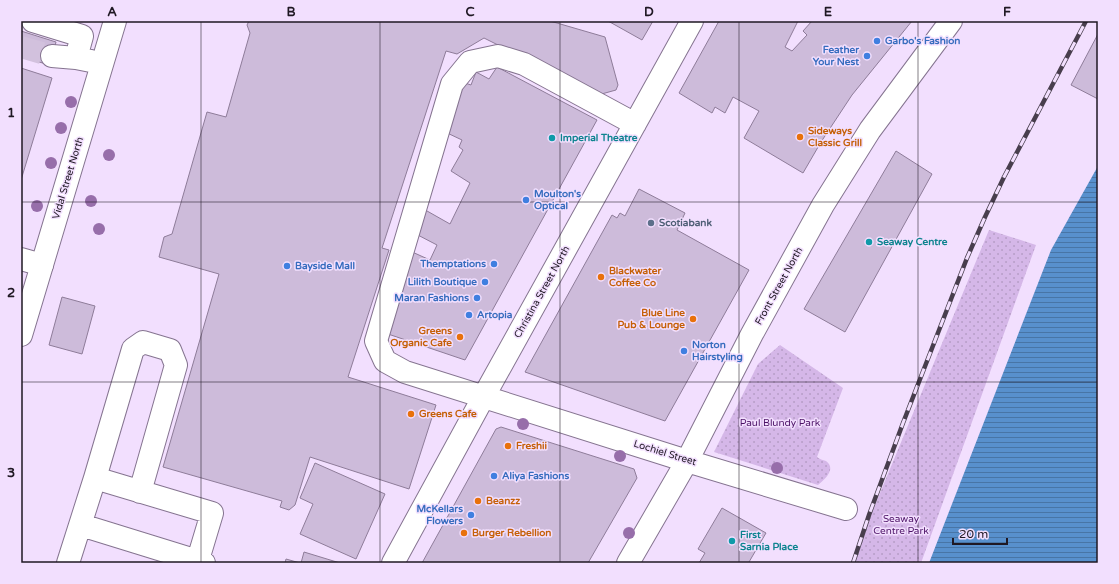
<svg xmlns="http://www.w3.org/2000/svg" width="1119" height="584" viewBox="0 0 1119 584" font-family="'Varela Round',sans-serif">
	<defs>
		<pattern id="grass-dots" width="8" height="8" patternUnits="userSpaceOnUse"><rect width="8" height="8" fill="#d5b7e8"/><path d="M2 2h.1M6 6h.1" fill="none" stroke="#b69dc7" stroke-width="1.8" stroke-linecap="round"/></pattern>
		<pattern id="water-rules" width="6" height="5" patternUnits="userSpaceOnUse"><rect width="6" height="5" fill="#5890cd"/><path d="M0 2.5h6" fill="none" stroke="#4875a6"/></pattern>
	</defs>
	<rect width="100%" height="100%" fill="#f2dffe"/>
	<path fill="url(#grass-dots)" d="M989,230L1036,245L921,563H851Z
		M780,345L843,388L817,457C819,459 823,460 826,461C837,469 824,480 818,485L714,452L758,364Z"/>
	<path fill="url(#water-rules)" d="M1098,166V563H929L1051,250Z"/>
	<path fill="#cdbbda" stroke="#8e7c99" d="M249,21H550L605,37L618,85L616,90L598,95L484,38L457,54L446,51L382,248L389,250L348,377L436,405L409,489L310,457L295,505L289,510L280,507L282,501L163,467L219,274L159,257L164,237L172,234L207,112L226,117L250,33L247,25Z
		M608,21H653L642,40Z
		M719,21H798L785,47L792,51L807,35L803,31L812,21H912L852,95L821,142L803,173L744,138L759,111L733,97L725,113L715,107L712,113L679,93Z
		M21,31L56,42L50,65L21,57Z
		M1098,34V99L1071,85Z
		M497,67L597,120L465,360L385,333L410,251L430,260L437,245L414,233L420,207L450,224L470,183L451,171L463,150L459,147L462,140L443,131L462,82L471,85L476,72L489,79Z
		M21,68L52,78L21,180Z
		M896,151L932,174L845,332L804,309Z
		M639,189L685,213L677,230L749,270L665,421L525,372L612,215L617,218L620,213L625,216Z
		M62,297L95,306L82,354L49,345Z
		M501,427L634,469L637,478L588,563H422L496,429Z
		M315,463L385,494L356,559L300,534L313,504L300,498Z
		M722,508L766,533L749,562L750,563H699L705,553L698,549Z
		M304,552L340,563H301Z
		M286,559L300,563H285Z"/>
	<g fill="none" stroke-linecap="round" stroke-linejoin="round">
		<path stroke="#d2c1dd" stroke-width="22" stroke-dasharray="22 11" stroke-linecap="butt" d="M21,47L52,56"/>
		<g stroke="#857490" stroke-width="24">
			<path id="minor" d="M33,21L82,36L76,58
				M52,56L76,58L91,61
				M635,124L524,64L498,56L470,62L452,84L376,341L385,361L405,372L687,461L846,509
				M21,259L42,265
				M95,478L133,349L143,342L170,350L176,365L140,492
				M81,525L204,563
				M68,563L95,478L212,513L197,563
				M393,563L484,396L692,21
				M628,563L687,461L752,334L823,205L870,130L951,21"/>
		</g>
		<g stroke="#857490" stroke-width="24">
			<path id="major" d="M21,335L115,21"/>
		</g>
		<use href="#minor" stroke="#fff" stroke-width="22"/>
		<use href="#major" stroke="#fff" stroke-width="22"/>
		<g stroke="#483e4d" stroke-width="4.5">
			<path id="rail" d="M853,563L869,515L903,423L967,258L985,217L1004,177L1086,21"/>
		</g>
		<use href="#rail" stroke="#f2dffe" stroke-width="3" stroke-dasharray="9" stroke-linecap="butt"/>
	</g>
	<g fill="#976eaa">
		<circle cx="71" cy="102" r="6"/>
		<circle cx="61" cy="128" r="6"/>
		<circle cx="109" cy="155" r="6"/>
		<circle cx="51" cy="163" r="6"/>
		<circle cx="91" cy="201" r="6"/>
		<circle cx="37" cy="206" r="6"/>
		<circle cx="99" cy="229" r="6"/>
		<circle cx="523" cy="424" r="6"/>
		<circle cx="620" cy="456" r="6"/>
		<circle cx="777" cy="468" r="6"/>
		<circle cx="629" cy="533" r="6"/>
	</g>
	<path fill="none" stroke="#1f1823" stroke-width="1" stroke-opacity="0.55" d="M201,21V563M380,21V563M560,21V563M739,21V563M918,21V563M21,202H1098M21,382H1098"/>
	<g fill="#3f7fe0" stroke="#f2dffe" stroke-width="1.5">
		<circle cx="877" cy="41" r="4"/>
		<circle cx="867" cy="56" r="4"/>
		<circle cx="526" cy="200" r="4"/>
		<circle cx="494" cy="264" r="4"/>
		<circle cx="287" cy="266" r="4"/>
		<circle cx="485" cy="282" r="4"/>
		<circle cx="477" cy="298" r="4"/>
		<circle cx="469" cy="315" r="4"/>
		<circle cx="684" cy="351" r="4"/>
		<circle cx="494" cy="476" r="4"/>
		<circle cx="471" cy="515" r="4"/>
	</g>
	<g fill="#e8710a" stroke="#f2dffe" stroke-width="1.5">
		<circle cx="800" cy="137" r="4"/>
		<circle cx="601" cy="277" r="4"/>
		<circle cx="693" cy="319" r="4"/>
		<circle cx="460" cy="337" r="4"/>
		<circle cx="411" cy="414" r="4"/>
		<circle cx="508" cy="446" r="4"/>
		<circle cx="478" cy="501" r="4"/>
		<circle cx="464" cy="533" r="4"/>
	</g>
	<g fill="#0f9aa8" stroke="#f2dffe" stroke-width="1.5">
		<circle cx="552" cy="138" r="4"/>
		<circle cx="869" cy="242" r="4"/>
		<circle cx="732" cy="541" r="4"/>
	</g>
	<circle fill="#5c6f8a" stroke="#f2dffe" stroke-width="1.5" cx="651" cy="223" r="4"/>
	<g text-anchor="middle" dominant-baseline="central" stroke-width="3" stroke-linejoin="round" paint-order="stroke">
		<g font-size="10" font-weight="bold" fill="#366cbe" stroke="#f2dffe" text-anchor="start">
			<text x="885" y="41">Garbo's Fashion</text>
			<text x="859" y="50" text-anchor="end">Feather<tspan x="859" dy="12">Your Nest</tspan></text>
			<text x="534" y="194">Moulton's<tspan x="534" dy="12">Optical</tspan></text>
			<text x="486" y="264" text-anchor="end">Themptations</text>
			<text x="295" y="266">Bayside Mall</text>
			<text x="477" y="282" text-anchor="end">Lilith Boutique</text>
			<text x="469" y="298" text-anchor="end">Maran Fashions</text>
			<text x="477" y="315">Artopia</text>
			<text x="692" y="345">Norton<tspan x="692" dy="12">Hairstyling</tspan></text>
			<text x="502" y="476">Aliya Fashions</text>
			<text x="463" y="509" text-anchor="end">McKellars<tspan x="463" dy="12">Flowers</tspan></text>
		</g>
		<g font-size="10" font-weight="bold" fill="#c56008" stroke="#f2dffe" text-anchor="start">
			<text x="808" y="131">Sideways<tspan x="808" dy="12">Classic Grill</tspan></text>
			<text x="609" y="271">Blackwater<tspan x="609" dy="12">Coffee Co</tspan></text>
			<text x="685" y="313" text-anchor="end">Blue Line<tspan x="685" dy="12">Pub &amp; Lounge</tspan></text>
			<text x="452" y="331" text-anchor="end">Greens<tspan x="452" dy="12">Organic Cafe</tspan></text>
			<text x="419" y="414">Greens Cafe</text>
			<text x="516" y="446">Freshii</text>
			<text x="486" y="501">Beanzz</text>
			<text x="472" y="533">Burger Rebellion</text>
		</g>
		<g font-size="10" font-weight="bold" fill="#0d838f" stroke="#f2dffe" text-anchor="start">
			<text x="560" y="138">Imperial Theatre</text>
			<text x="877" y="242">Seaway Centre</text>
			<text x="740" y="535">First<tspan x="740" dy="12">Sarnia Place</tspan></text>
		</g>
		<g font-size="10" fill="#1f1823" stroke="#f2dffe">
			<text transform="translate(68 178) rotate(-73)">Vidal Street North</text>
			<text transform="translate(779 286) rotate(-61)">Front Street North</text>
			<text transform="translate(542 292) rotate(-61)">Christina Street North</text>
			<text transform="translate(665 453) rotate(17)">Lochiel Street</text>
		</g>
		<g font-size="10" font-weight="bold" fill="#4e5e75" stroke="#f2dffe" text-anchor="start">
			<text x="659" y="223">Scotiabank</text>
		</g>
		<g font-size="10" fill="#4c1266" stroke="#f2dffe">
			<text x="780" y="423">Paul Blundy Park</text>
			<text x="901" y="519">Seaway<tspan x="901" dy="12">Centre Park</tspan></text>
		</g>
	</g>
	<rect width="1119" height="584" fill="none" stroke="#f2dffe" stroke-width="44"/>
	<path d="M953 538v6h54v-6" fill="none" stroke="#1f1823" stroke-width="2"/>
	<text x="959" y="538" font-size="12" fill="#1f1823" stroke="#f2dffe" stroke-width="3" paint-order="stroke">20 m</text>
	<rect x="22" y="22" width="1075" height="540" fill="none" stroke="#1f1823" stroke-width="1.5"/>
	<g font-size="13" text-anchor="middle" font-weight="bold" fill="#1f1823">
		<text x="112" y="16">A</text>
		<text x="291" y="16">B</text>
		<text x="470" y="16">C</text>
		<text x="649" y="16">D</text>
		<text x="828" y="16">E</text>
		<text x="1007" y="16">F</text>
		<text x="11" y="117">1</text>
		<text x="11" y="297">2</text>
		<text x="11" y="477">3</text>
	</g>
</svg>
